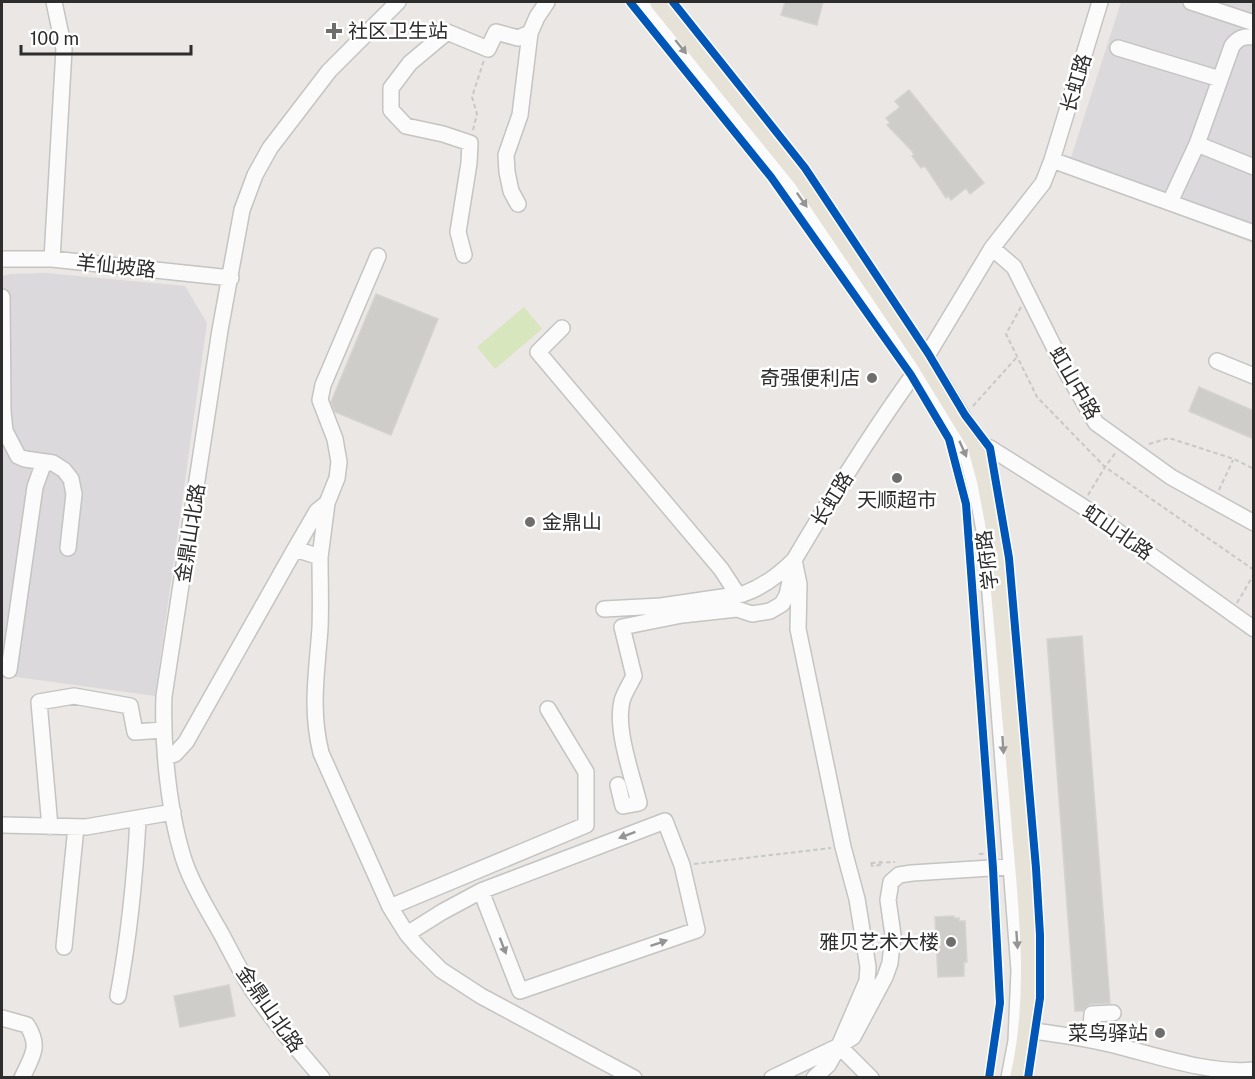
<svg xmlns="http://www.w3.org/2000/svg" width="1255" height="1079" viewBox="0 0 1255 1079" font-family="'Public Sans','Noto Sans SC',sans-serif">
	<rect width="100%" height="100%" fill="#eae7e4"/>
	<path fill="#dbd9db" d="M1121,2H1253V243L1066,173Z
		M46,273L185,286L207,323L155,696L2,675V276L11,274Z"/>
	<path fill="#d8e6be" d="M524,307L542,329L495,369L477,347Z"/>
	<path fill="#cfcdca" stroke="#d5d3d0" stroke-width="1.5" d="M785,2H823L817,25L781,15Z
		M909,90L984,183L970,194L966,188L951,200L948,196L946,198L927,169L924,166L921,168L912,156L914,154L911,150L887,125L890,123L886,118L900,107L895,101Z
		M376,294L438,319L391,435L335,412L331,402Z
		M1199,387L1254,411V439L1189,411Z
		M1082,636L1110,1003L1091,1004L1087,1006L1083,1011H1075L1047,639Z
		M954,916V918H959V921H965L967,962H964V976L938,977L935,917Z
		M229,985L235,1016L180,1027L174,996Z"/>
	<g fill="none" stroke-linecap="round" stroke-linejoin="round">
		<g stroke="#c4c4c3" stroke-width="18">
			<path id="minor" d="M644,2L789,181L903,346L940,403L969,462L979,503L986,541L1019,970L1016,1041L1009,1078
				M1191,2L1254,23
				M1118,48L1220,79
				M1197,144L1232,46C1238,38 1243,36 1254,37
				M1052,160L1254,233
				M1170,202L1197,144L1254,167
				M518,204L511,191L507,172L506,155L520,115L530,33L537,17L547,2
				M992,248L1014,267L1067,373L1096,423L1171,477L1254,523
				M464,255L458,232L469,163L470,143L443,134L406,126L391,110V88L410,63L447,32L488,49L496,32L518,38L530,33
				M2,259H52L231,278
				M52,259L64,49L54,2
				M2,297L3,412L5,431L18,456L25,459L53,463L64,470L71,479L74,494L68,548
				M562,328L538,352L721,569L738,595
				M1217,361L1254,376
				M977,444L990,448L1082,506L1254,629
				M295,549L317,511L327,503
				M320,557L327,503L337,478L339,462L335,439L320,400L323,385L378,256
				M794,560L799,584L798,629L843,847L857,899L868,967L867,981L839,1046L828,1065L814,1078
				M604,609L661,606L743,594C763,587 780,574 794,560C835,491 877,423 925,359L992,248L1043,183L1052,160L1100,2
				M9,670L35,487L44,462
				M166,757L175,754L186,742L295,549L320,557C320,581 321,604 320,628C317,672 310,709 321,753L390,907L407,934L418,947L441,970L481,996L634,1078
				M618,785L623,806L639,803C632,775 615,729 622,701C624,693 630,684 634,676L622,627L682,615L737,609L752,614L770,611L782,604L787,595L793,568
				M2,825L86,827L173,812
				M50,827L39,702L74,696L130,706L135,732L163,730
				M390,907L586,825V772L548,709
				M407,934L442,912L481,891L665,821L682,865L697,930L520,991L481,891
				M64,947L76,827
				M118,996C129,937 135,878 138,819
				M2,1018L27,1025C41,1047 32,1056 22,1078
				M1028,1030C1054,1034 1080,1037 1105,1043C1150,1053 1208,1075 1254,1070
				M1090,1040L1092,1014L1113,1013
				M839,1046L871,1078
				M322,1078C298,1050 274,1022 254,992C240,972 230,949 218,928C206,907 193,886 185,863C169,816 162,745 164,696L220,330L242,210L255,175L270,148L329,71L398,2
				M772,1078L839,1046L853,1037L885,977L890,963L893,935L888,900L891,882L899,875L912,873L1022,866"/>
		</g>
		<g stroke="#c6c4c3" stroke-width="22">
			<path id="major" d="M660,2L802,177L925,359L977,444L987,481L995,523C1004,621 1013,720 1021,819C1028,904 1040,993 1020,1078"/>
		</g>
		<path stroke="#c8c8c8" stroke-width="2" stroke-dasharray="4.5 3" stroke-linecap="butt" d="M473,130L477,114L472,97L484,60
			M1021,307L1006,334L1037,397L1105,467L1254,570
			M973,406L1017,357
			M1149,444L1169,438L1234,459L1254,469
			M1219,490L1233,460
			M1088,495L1105,467L1116,452
			M1237,603L1254,574
			M979,854L992,853
			M871,863L895,862
			M694,864L831,848"/>
		<use href="#minor" stroke="#fcfbfb" stroke-width="15"/>
		<use href="#major" stroke="#e6e2d7" stroke-width="20"/>
		<path stroke="#c8c8c8" stroke-width="2" stroke-dasharray="4.5 3" stroke-linecap="butt" d="M871,863L872,866L881,865L880,861"/>
		<g stroke="#fff" stroke-width="11">
			<path id="cycleway" d="M630,2L771,177L911,375L949,439L966,504L993,868L1000,1003L989,1078
				M673,2L805,168L928,353L965,415L990,448L1009,558L1036,868L1040,935V998L1028,1078"/>
		</g>
		<use href="#cycleway" stroke="#0057b8" stroke-width="8"/>
	</g>
	<defs><path id="oneway-solid" d="M-6-.8H1V-3.2L6.5 0L1 3.2V.8H-6Z" transform="scale(1.5)"/></defs>
	<g fill="#949494">
		<use href="#oneway-solid" transform="translate(681 47) rotate(51)"/>
		<use href="#oneway-solid" transform="translate(802 200) rotate(55)"/>
		<use href="#oneway-solid" transform="translate(963 449) rotate(66)"/>
		<use href="#oneway-solid" transform="translate(1003 745) rotate(86)"/>
		<use href="#oneway-solid" transform="translate(627 835) rotate(159)"/>
		<use href="#oneway-solid" transform="translate(1017 940) rotate(86)"/>
		<use href="#oneway-solid" transform="translate(659 943) rotate(-19)"/>
		<use href="#oneway-solid" transform="translate(503 946) rotate(69)"/>
	</g>
	<g fill="#6f6e6d" stroke="#fff" stroke-width="2">
		<path d="M331 22h6v6h6v6h-6v6h-6v-6h-6v-6h6z"/>
		<circle cx="872" cy="378" r="6"/>
		<circle cx="897" cy="478" r="6"/>
		<circle cx="530" cy="522" r="6"/>
		<circle cx="951" cy="942" r="6"/>
		<circle cx="1160" cy="1033" r="6"/>
	</g>
	<g text-anchor="middle" dominant-baseline="central" stroke-width="5" stroke-linejoin="round" paint-order="stroke">
		<g font-size="20" fill="#2d2d2d" stroke="#fff" text-anchor="end">
			<text x="348" y="31" text-anchor="start">社区卫生站</text>
			<text x="860" y="378">奇强便利店</text>
			<text x="897" y="500" text-anchor="middle">天顺超市</text>
			<text x="542" y="522" text-anchor="start">金鼎山</text>
			<text x="939" y="942">雅贝艺术大楼</text>
			<text x="1148" y="1033">菜鸟驿站</text>
		</g>
		<g font-size="20" fill="#2d2d2d" stroke="#fff">
			<text transform="translate(1076 83) rotate(-73)">长虹路</text>
			<text transform="translate(116 266) rotate(6)">羊仙坡路</text>
			<text transform="translate(1075 383) rotate(60)">虹山中路</text>
			<text transform="translate(832 499) rotate(-58)">长虹路</text>
			<text transform="translate(1118 532) rotate(35)">虹山北路</text>
			<text transform="translate(190 533) rotate(-81)">金鼎山北路</text>
			<text transform="translate(987 560) rotate(-97)">学府路</text>
			<text transform="translate(270 1009) rotate(55)">金鼎山北路</text>
		</g>
	</g>
	<rect width="1255" height="1079" fill="none" stroke="#2d2d2d" stroke-width="6"/>
	<path d="M21 45v9h170v-9" fill="none" stroke="#2d2d2d" stroke-width="3"/>
	<text x="30" y="45" font-size="18" fill="#2d2d2d" stroke="#ffffff" stroke-width="4.5" paint-order="stroke">100 m</text>
</svg>
